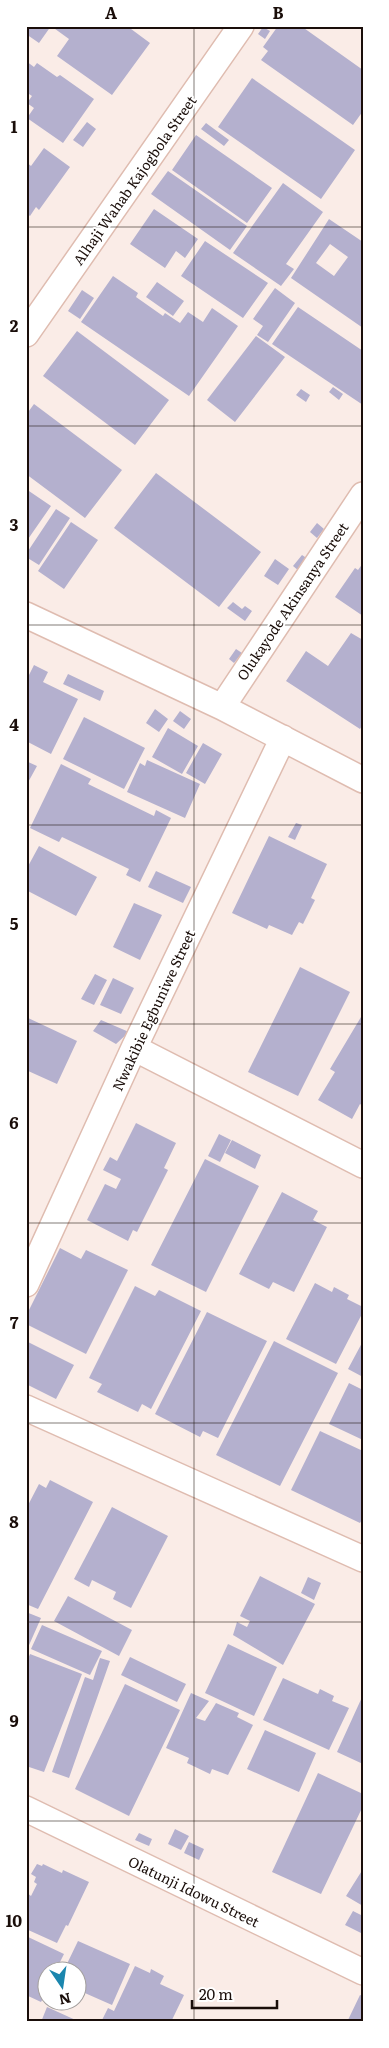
<svg xmlns="http://www.w3.org/2000/svg" width="389" height="2048" viewBox="0 0 389 2048" font-family="Literata,serif">
	<rect width="100%" height="100%" fill="#faece7"/>
	<path fill="#b4b0ce" fill-rule="evenodd" d="M26,26H127L150,43L112,95L57,56L69,39L51,26L39,43L26,34Z
		M278,26H301L363,70V111L353,125L261,60L268,51L263,47Z
		M263,27L270,31L265,39L258,34Z
		M26,61L34,67L37,63L57,77L60,75L94,99L63,143L27,118L34,108L27,103L32,96L26,92Z
		M252,78L355,150L321,199L218,127Z
		M87,122L96,129L83,147L73,140Z
		M206,123L229,140L224,146L201,129Z
		M196,135L272,188L247,223L172,170Z
		M44,148L70,167L39,210L36,207L30,216L26,213V162L31,166Z
		M168,171L247,226L230,250L151,194Z
		M283,183L323,212L286,264L294,269L281,286L233,253Z
		M154,209L198,239L185,258L176,251L165,268L130,244Z
		M329,219L363,242V328L291,278ZM330,244L348,257L334,276L316,263Z
		M205,241L268,283L243,318L181,276Z
		M113,276L138,293L136,297L163,316L165,313L180,323L188,312L203,322L212,308L238,326L189,396L81,322Z
		M157,282L184,301L173,316L146,297Z
		M275,288L295,303L268,342L257,335L263,326L253,319Z
		M82,290L94,298L80,319L68,311Z
		M298,307L363,351V405L272,344Z
		M77,331L169,400L135,445L43,376Z
		M256,336L285,357L235,422L207,400Z
		M333,387L343,394L339,400L329,392Z
		M301,389L310,395L306,402L296,395Z
		M34,404L122,470L85,518L26,474V415Z
		M156,473L261,552L219,607L114,528Z
		M26,489L51,506L26,542Z
		M56,509L70,518L39,565L26,557V554Z
		M71,522L98,540L64,589L38,571Z
		M317,523L324,529L317,538L310,532Z
		M302,555L308,559L299,571L293,566Z
		M275,559L289,569L278,585L264,576Z
		M363,563V616L335,597L355,568L358,570Z
		M233,602L242,609L245,606L252,611L245,621L227,608Z
		M351,633L363,640V724L360,729L286,681L306,651L328,666Z
		M236,649L242,653L234,663L229,659Z
		M34,665L48,672L43,682L78,699L51,754L26,741V674L29,675Z
		M68,674L104,691L100,701L63,684Z
		M155,709L168,719L159,732L146,723Z
		M180,711L191,719L184,729L173,721Z
		M84,717L145,748L124,789L63,759Z
		M168,728L198,746L182,774L152,757Z
		M203,743L222,754L205,784L186,773Z
		M147,760L200,784L185,818L127,792L140,763L145,766Z
		M26,761L37,766L26,786Z
		M61,764L91,779L88,784L154,816L156,810L171,818L140,882L126,875L129,869L62,837L59,842L30,828Z
		M296,823L302,825L295,840L288,837Z
		M269,836L327,864L311,898L315,900L303,924L299,922L292,935L269,925L267,929L232,913Z
		M39,846L97,877L76,916L26,890V870Z
		M156,871L191,887L183,903L148,887Z
		M134,903L162,915L140,960L113,947Z
		M300,967L350,992L298,1096L248,1072Z
		M95,974L107,980L94,1005L81,999Z
		M113,978L134,988L121,1014L100,1005Z
		M26,1017L77,1041L57,1084L26,1070Z
		M361,1017L363,1018V1106L360,1104L352,1119L318,1100L335,1072L330,1069Z
		M101,1020L129,1032L116,1044L93,1031Z
		M136,1123L176,1143L164,1168L168,1170L137,1232L133,1230L128,1241L87,1220L105,1184L116,1189L121,1179L103,1170L110,1157L117,1161Z
		M219,1134L231,1140L220,1162L208,1156Z
		M232,1140L261,1155L255,1169L225,1153Z
		M205,1159L259,1186L206,1292L151,1265Z
		M282,1192L318,1211L313,1220L327,1227L294,1292L273,1282L269,1289L239,1274Z
		M60,1248L81,1259L86,1250L128,1270L86,1354L26,1324V1316Z
		M315,1283L332,1292L334,1287L349,1295L347,1299L363,1307V1312L336,1364L286,1339Z
		M135,1286L155,1296L159,1290L201,1311L151,1409L142,1404L138,1412L97,1392L102,1384L89,1378Z
		M207,1312L267,1341L218,1438L203,1431L200,1437L155,1414Z
		M26,1341L74,1365L56,1399L26,1384Z
		M274,1341L338,1373L280,1486L216,1455Z
		M363,1341V1377L348,1369Z
		M349,1383L363,1390V1440L329,1424Z
		M320,1431L363,1451V1518L360,1523L291,1490Z
		M50,1480L93,1502L38,1609L26,1604V1509L39,1484L46,1488Z
		M112,1507L168,1536L131,1608L113,1599L116,1592L92,1580L89,1587L74,1579Z
		M260,1576L315,1604L283,1665L233,1635L237,1622L247,1627L250,1621L240,1616Z
		M308,1577L321,1583L314,1600L301,1593Z
		M68,1596L132,1630L119,1656L54,1621Z
		M26,1612L41,1618L26,1652Z
		M42,1625L102,1651L90,1675L31,1649Z
		M228,1644L277,1667L254,1716L205,1693Z
		M30,1654L82,1674L44,1772L26,1766V1664Z
		M130,1657L186,1684L177,1702L121,1675Z
		M100,1658L110,1661L69,1778L52,1772L85,1677L93,1680Z
		M283,1678L318,1694L320,1689L334,1696L332,1701L349,1708L329,1750L263,1720Z
		M125,1684L180,1710L129,1816L75,1789Z
		M191,1693L209,1701L196,1718L205,1721L216,1703L239,1713L237,1717L253,1725L228,1775L212,1769L210,1774L187,1763L189,1758L166,1748Z
		M363,1695V1764L337,1752Z
		M265,1730L316,1753L299,1792L247,1769Z
		M318,1773L363,1794V1806L321,1894L272,1872Z
		M175,1829L189,1836L181,1850L168,1844Z
		M139,1833L152,1839L149,1846L135,1840Z
		M189,1842L204,1849L199,1860L184,1853Z
		M37,1864L42,1866L43,1864L62,1873L63,1870L89,1882L68,1926L66,1925L57,1943L26,1929V1895L27,1893L31,1896L37,1884L34,1882L36,1877L31,1874Z
		M363,1869V1906L346,1896Z
		M353,1911L363,1916V1934L345,1925Z
		M26,1936L64,1954L56,1970H48V1989L41,2002L26,1995Z
		M78,1941L130,1964L112,2005L78,1990V1970H64Z
		M135,1966L150,1973L151,1969L164,1976L160,1984L184,1995L171,2022H101L108,2008L114,2011Z
		M360,1995L363,1996V2022H351L348,2020Z
		M47,2007L80,2022H41Z"/>
	<g fill="none" stroke-linecap="round" stroke-linejoin="round">
		<g stroke="#dfbcb0" stroke-width="28">
			<path id="street" d="M26,334L241,26
				M26,615L222,707L363,780
				M222,707L363,495
				M134,1048L363,1165
				M26,1284L134,1048L283,738
				M26,1408L363,1559
				M26,1809L363,1972"/>
		</g>
		<use href="#street" stroke="#fff" stroke-width="25"/>
	</g>
	<path fill="none" stroke="#1a0e0a" stroke-width="1" stroke-opacity="0.55" d="M194,26V2022M26,227H363M26,426H363M26,625H363M26,825H363M26,1024H363M26,1223H363M26,1423H363M26,1622H363M26,1821H363"/>
	<g text-anchor="middle" dominant-baseline="central" stroke-width="4" stroke-linejoin="round" paint-order="stroke">
		<g font-size="14" fill="#1a0e0a" stroke="#fff">
			<text transform="translate(134 180) rotate(-55)">Alhaji Wahab Kajogbola Street</text>
			<text transform="translate(292 601) rotate(-56)">Olukayode Akinsanya Street</text>
			<text transform="translate(153 1010) rotate(-65)">Nwakibie Egbuniwe Street</text>
			<text transform="translate(194 1891) rotate(26)">Olatunji Idowu Street</text>
		</g>
	</g>
	<rect width="389" height="2048" fill="none" stroke="#ffffff" stroke-width="55"/>
	<g transform="translate(62 1986) rotate(167)"><circle r="24" fill="#ffffff" stroke="#a39f9d"/>
	<path d="M0-4L9 19L0 12L-9 19Z" fill="#1b86ae"/>
	<text y="-8" font-size="14" font-weight="bold" text-anchor="middle" fill="#1a0e0a">N</text>
	</g>
	<path d="M192 2000v8h85v-8" fill="none" stroke="#1a0e0a" stroke-width="2.5"/>
	<text x="199" y="2000" font-size="15" fill="#1a0e0a" stroke="#ffffff" stroke-width="4" paint-order="stroke">20 m</text>
	<rect x="28" y="28" width="334" height="1992" fill="none" stroke="#1a0e0a" stroke-width="2"/>
	<g font-size="16" text-anchor="middle" font-weight="bold" fill="#1a0e0a">
		<text x="111" y="19">A</text>
		<text x="278" y="19">B</text>
		<text x="14" y="133">1</text>
		<text x="14" y="332">2</text>
		<text x="14" y="531">3</text>
		<text x="14" y="731">4</text>
		<text x="14" y="930">5</text>
		<text x="14" y="1129">6</text>
		<text x="14" y="1329">7</text>
		<text x="14" y="1528">8</text>
		<text x="14" y="1727">9</text>
		<text x="14" y="1927">10</text>
	</g>
</svg>
